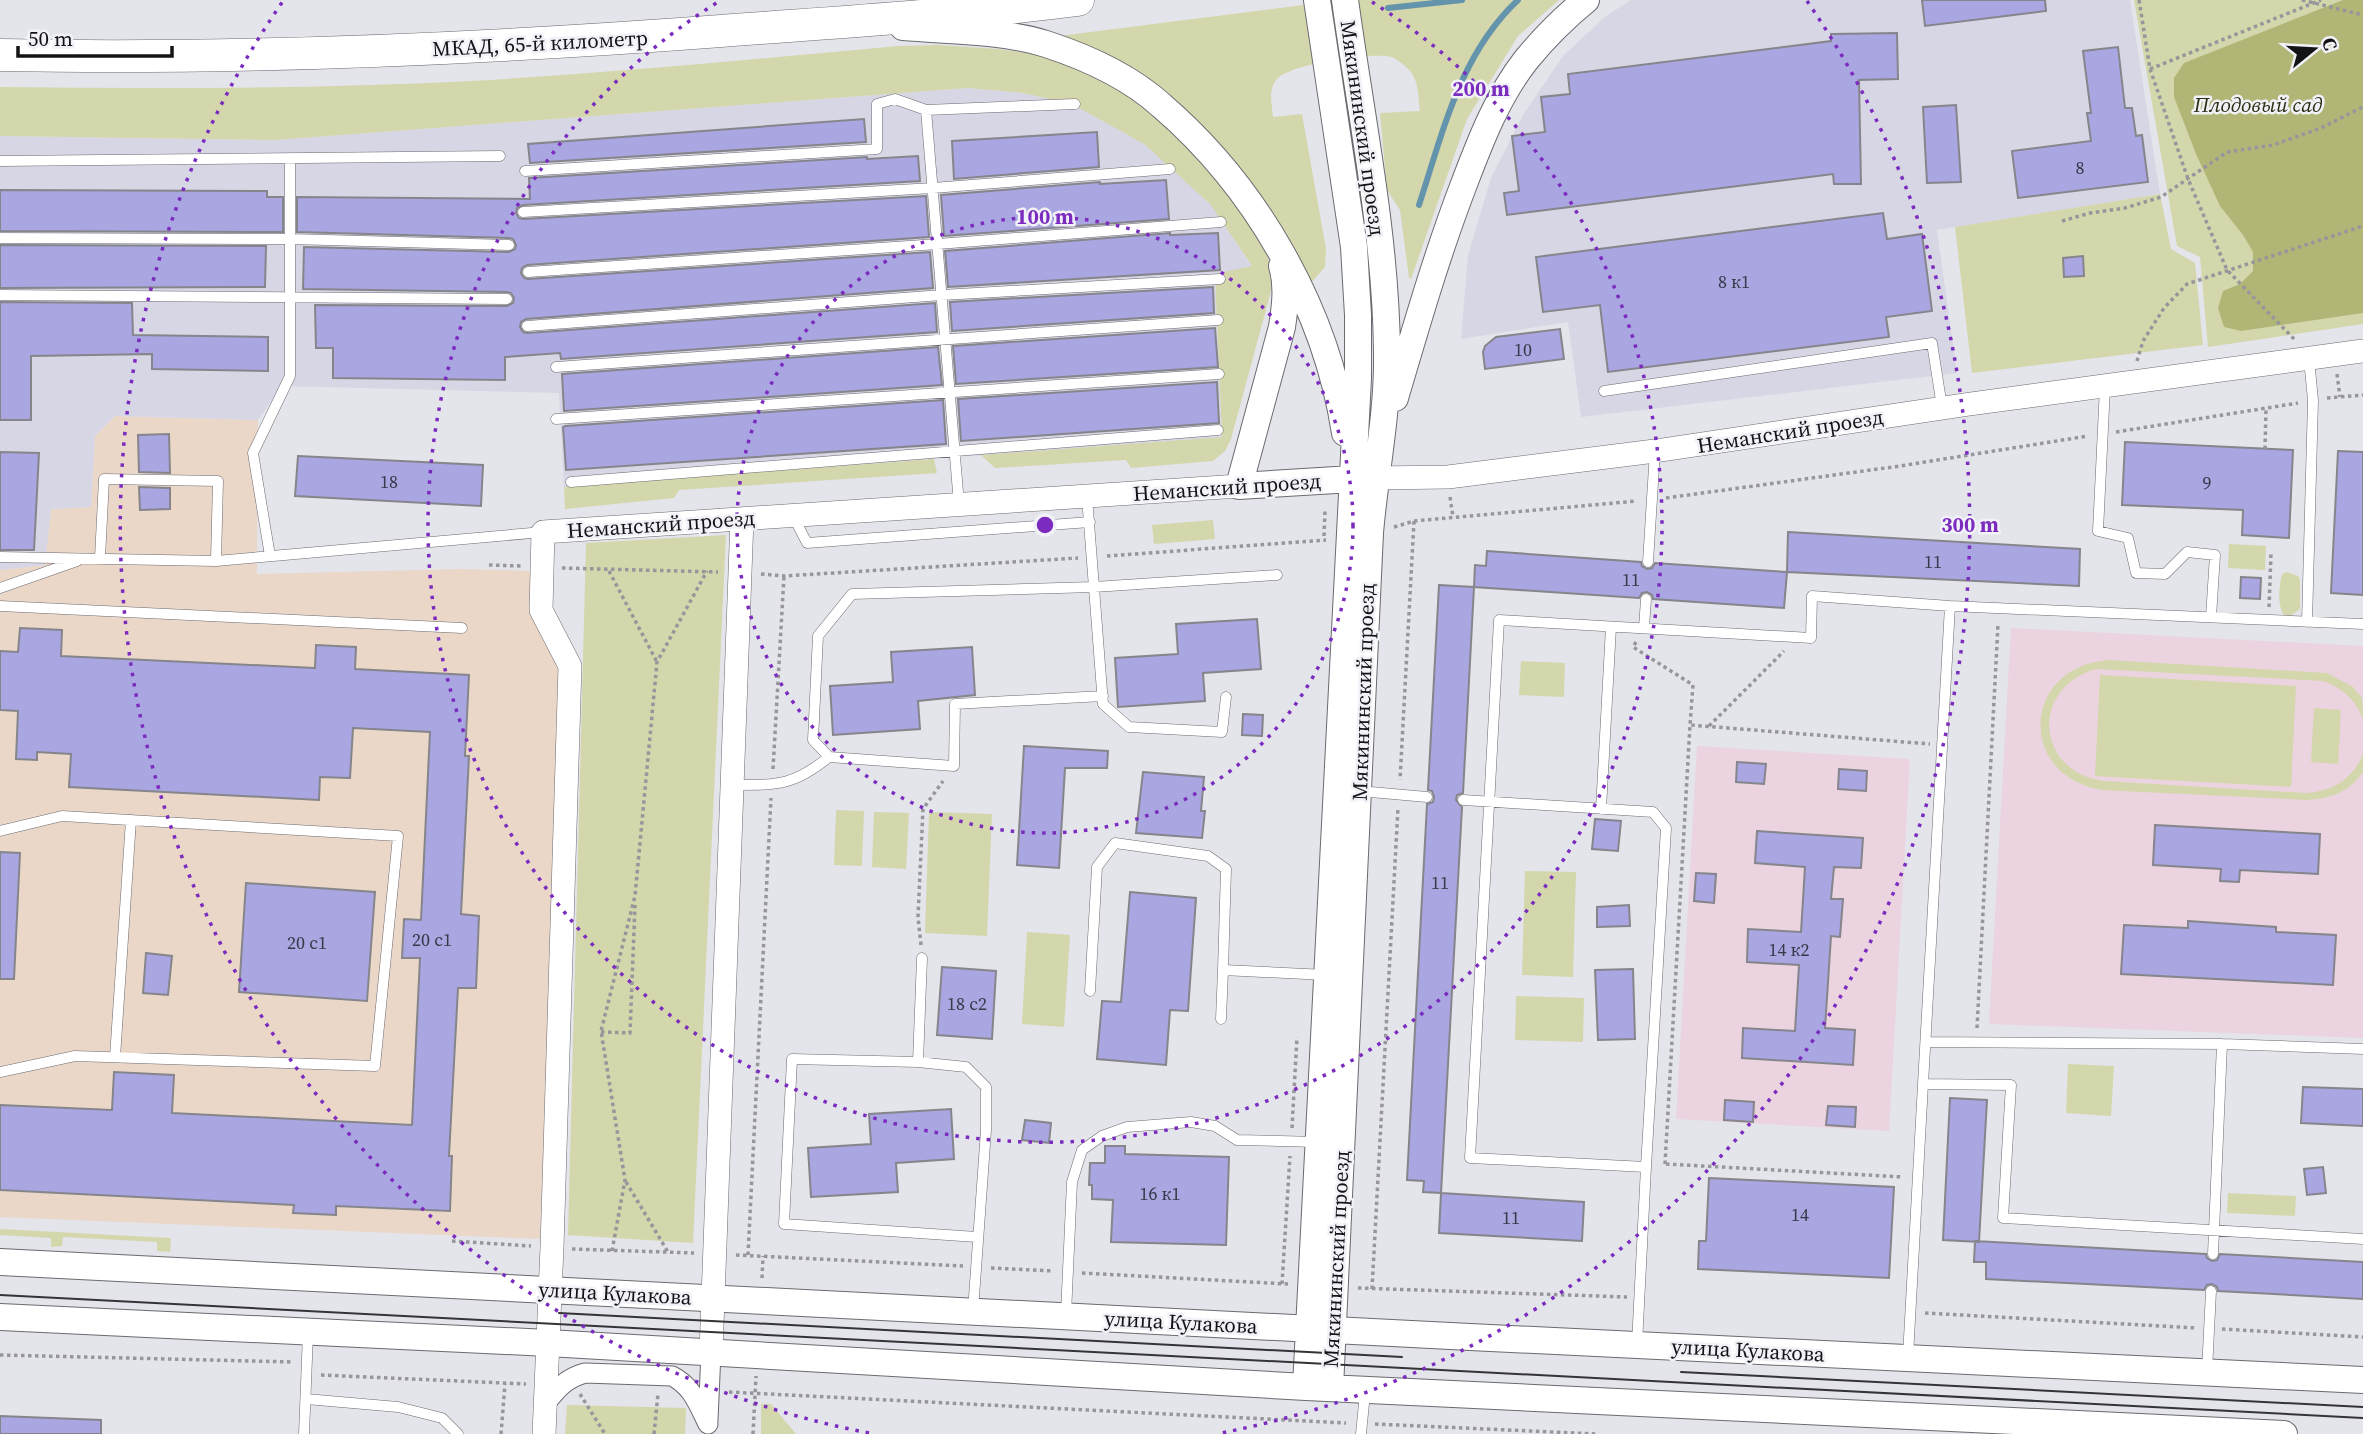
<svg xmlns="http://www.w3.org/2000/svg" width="2363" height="1434" viewBox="0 0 2363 1434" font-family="'Source Serif 4',serif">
	<rect width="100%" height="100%" fill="#e4e4eb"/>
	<path fill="#ebd7c8" d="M115,416L258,420L257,574L460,569L535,571L564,667L540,1239L0,1217V570L44,565L51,509L91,507L95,436Z"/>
	<path fill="#d7d6e5" d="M1631,0H2130L2160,194L1937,230L1957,373L1581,417L1568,322L1461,339L1468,255L1491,178L1523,115L1563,56L1606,16Z
		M968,88L1023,93L1073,104L1144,144L1211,204L1252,267L1215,274L1222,437L564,487L559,393L282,386L258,420L115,416L95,436L91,507L51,509L45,565L0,570V136L275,140Z"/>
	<path fill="#ebd3df" d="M2011,628L2363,646V1038L1989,1024Z
		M1697,746L1910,759L1889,1131L1676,1119Z"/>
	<path fill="#d4d7ab" d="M1344,0H1559L1518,36L1467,119L1411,279L1409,278L1400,210L1387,190L1380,113L1420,111C1418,94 1419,77 1405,66C1401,63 1396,58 1391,57C1372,52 1288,64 1276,80C1268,91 1272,105 1273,117L1302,114L1326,249L1325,267L1310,284L1245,176L1059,36Z
		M2134,0H2363V324L2208,347L2200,257L2177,246Z
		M938,45L998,49L1056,57L1109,81L1146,108L1187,143L1227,191L1266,251L1274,280L1231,439L1225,451L1213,461L1131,468L1126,460L995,468L981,455L1222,437L1215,274L1252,266L1210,204L1144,144L1072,104L1023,93L968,88L275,140L0,136V87C157,89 314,89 471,81C614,73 756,59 899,46Z
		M2160,194L2171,249L2195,263L2203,345L1972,373L1955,227Z
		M934,459L937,473L679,490L674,498L565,509L564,487Z
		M1213,520L1215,539L1154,544L1152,525Z
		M726,535L693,1243L568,1235L586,543Z
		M2229,544L2266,546L2265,570L2228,568Z
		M2287,572L2298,576L2300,580V609L2290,616L2284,615C2277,606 2279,585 2282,574Z
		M2109,660L2327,673L2353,687L2362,698L2363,719C2356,700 2343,689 2324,681L2096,669C2030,688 2035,771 2103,781L2306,793C2333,791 2353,779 2363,754V772C2349,792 2330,799 2306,800L2102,790C2016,776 2022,666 2109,660Z
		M1521,661L1565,663L1564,697L1519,695Z
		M2100,675L2296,686L2291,787L2095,776Z
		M2314,708L2341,710L2338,764L2311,762Z
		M836,810L864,811L862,866L834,865Z
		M874,812L909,813L906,869L872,867Z
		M929,812L992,814L987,936L925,933Z
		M1525,871L1576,872L1573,977L1522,975Z
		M1027,932L1070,935L1064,1027L1022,1024Z
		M1516,996L1584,998L1583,1042L1515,1040Z
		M2068,1064L2114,1066L2111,1116L2066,1113Z
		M2228,1193L2296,1196L2295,1216L2227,1213Z
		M0,1229L171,1238L170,1252L157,1251V1242L63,1237L62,1246L51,1247V1238L0,1235Z
		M761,1404H771L796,1434H761Z
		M567,1405L686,1408L685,1434H565Z"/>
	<path fill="#b1b677" d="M2343,0H2363V313L2241,331L2224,327L2218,308L2223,291L2240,284L2253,271V252L2243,235L2220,206L2196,154L2174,97V78L2184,63Z"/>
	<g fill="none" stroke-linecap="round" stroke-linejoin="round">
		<path stroke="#6494ac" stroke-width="6" d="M1388,8L1462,0
			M1419,205C1443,132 1460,54 1518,0"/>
	</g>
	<path fill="#a9a6e1" stroke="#85858b" stroke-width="2" d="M1922,0H2045L2046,11L1925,26Z
		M1897,33L1898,79L1859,80L1861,184H1834L1833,174L1507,215L1504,193L1519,191L1512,136L1545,132L1541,97L1570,94L1568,74L1831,41V34Z
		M2118,47L2125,108H2132L2136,136L2142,135L2148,182L2018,198L2012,151L2091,141L2087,113H2091L2083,51Z
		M1956,105L1961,182L1927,183L1923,107Z
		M864,119L866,142L530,163L528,144Z
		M1097,132L1099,167L954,179L952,141Z
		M918,156L920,181L523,205L517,208L516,213L519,218L523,219L926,196L929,237L527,265L522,268L521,273L524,278L528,279L930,252L933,288L526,319L521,322L520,327L523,332L528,333L935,303L937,332L561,359L560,353L505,357V380L333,378V348H316L315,305L507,306L513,303L514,298L511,293L507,292L303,289L304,247L509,252L515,249L516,245L513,239L509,238L297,232V197L530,199L529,178L867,157V159Z
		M1166,180L1169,219L944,236L941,195L1100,182V184Z
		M0,190L267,191V197H283V232L0,231Z
		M1883,213L1887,239L1922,234L1932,311L1886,317L1889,337L1608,372L1600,305L1543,312L1536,257Z
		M1170,233V235L1218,233L1220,270L948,287L945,251Z
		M0,245L266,246L265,287L0,288Z
		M2083,256L2084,276L2064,277L2063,258Z
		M1213,287L1214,313L952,331L950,302Z
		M0,302L132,303L133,335L268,337V371L152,369V354L31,356V420H0Z
		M1215,328L1218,367L956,384L953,346Z
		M1560,329L1564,359L1485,369L1483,352L1485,346L1496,337Z
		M938,347L942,385L564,411L562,374Z
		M1217,382L1219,423L961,441L958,399Z
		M943,400L946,444L566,470L563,427L565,426Z
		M169,434L170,473L139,472L138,435Z
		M2125,442L2293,450L2289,538L2242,535L2243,510L2122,505Z
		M2338,451L2363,452V595L2331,593Z
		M0,452L39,453L34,550H0Z
		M298,456L483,465L481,506L295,496Z
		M139,487L170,488V509L140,510Z
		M1788,532L2080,549L2079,586L1787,572Z
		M1487,551L1641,562L1642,566L1647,569L1652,568L1655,563L1787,572L1784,608L1653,599L1652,595L1647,592L1642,593L1639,598L1474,587L1475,565L1486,566Z
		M2241,577L2261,578L2260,599L2240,598Z
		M1439,585L1474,587L1463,793L1457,795L1456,800L1462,807L1441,1193L1423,1192L1424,1181L1407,1180L1427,804L1433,802L1434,797L1432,791L1428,790Z
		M1257,619L1261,669L1203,673L1205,701L1118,707L1115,658L1178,654L1176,624Z
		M20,628L62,630L61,656L315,668L316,645L356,647L355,669L469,675L465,756H469L461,914L479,916L476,988H458L449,1156H452L450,1211L336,1206V1215L293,1213L294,1205L0,1190V1105L112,1110L114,1072L174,1075L172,1113L412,1125L420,958H402L404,919L421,920L430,732L353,728L350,778L320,777L319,800L69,787L71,754L37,752V760L16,759L18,711L0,710V651L18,652Z
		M972,647L975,695L918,701L920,729L833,735L830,686L893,682L891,652Z
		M1243,714L1263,715L1262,736L1242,735Z
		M1024,746L1108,751L1107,768H1065L1059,868L1017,865Z
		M1737,762L1766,764L1764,784L1736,782Z
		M1839,769L1867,771L1866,791L1838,789Z
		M1143,772L1204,777L1201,811H1205L1202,838L1136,833Z
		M1595,819L1621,821L1618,851L1592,849Z
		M2155,825L2320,834L2318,874L2240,870L2239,882L2220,881L2221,869L2153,865Z
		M1757,831L1863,838L1861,868L1834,867L1831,899H1843L1840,937L1831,936L1825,1028L1855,1030L1853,1065L1742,1058L1743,1028L1795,1031L1799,965L1747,962L1748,929L1801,932L1805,867L1755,863Z
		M0,852L20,853L14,979H0Z
		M1696,873L1716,874L1714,903L1694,901Z
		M246,883L375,892L367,1001L239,992Z
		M1130,892L1196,898L1188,1011L1170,1010L1166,1065L1097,1059L1102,1001L1121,1002Z
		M1629,905L1630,926L1597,927V907Z
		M2188,921L2276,927V932L2336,935L2333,985L2121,974L2124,925L2188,928Z
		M146,953L172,956L168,995L143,993Z
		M942,967L996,971L992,1039L937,1035Z
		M1633,969L1635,1039L1598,1040L1595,970Z
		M2303,1087L2363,1089V1126L2301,1123Z
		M1950,1098L1987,1100L1979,1242L1943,1240Z
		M1725,1100L1754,1102L1753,1122L1724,1120Z
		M1828,1106L1856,1107L1855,1127L1826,1125Z
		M951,1109L954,1159L896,1163L898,1192L811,1197L808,1148L871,1144L869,1114Z
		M1025,1120L1051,1123L1049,1143L1022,1140Z
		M1105,1146H1125V1154L1229,1157L1226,1245L1111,1242L1113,1200L1092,1199V1185H1089L1090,1163H1105Z
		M2323,1167L2326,1193L2307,1195L2304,1169Z
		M1709,1178L1894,1187L1889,1278L1698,1269L1699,1241H1706Z
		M1441,1193L1584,1202L1582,1241L1439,1233Z
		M1975,1241L2206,1254L2207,1258L2212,1261L2217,1260L2220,1254L2363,1262V1299L2218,1291L2217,1287L2212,1284L2207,1285L2204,1290L1986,1279V1262H1974Z
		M0,1416L101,1420V1434H0Z"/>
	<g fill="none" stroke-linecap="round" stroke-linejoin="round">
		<g stroke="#6a6a70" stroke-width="11">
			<path id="service" d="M926,110L959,504
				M0,161L500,156
				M525,171L877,149V104L895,99L926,110L1075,104
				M523,212L933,188L1170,169
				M0,238L290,239L509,245
				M528,272L938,244L1221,222
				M0,295L507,299
				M527,326L942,295L1220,279
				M556,367L1218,320
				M2105,387L2098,531L2128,538L2136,573L2165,574L2187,552L2215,555L2211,617
				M1604,391L1932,343L1942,407
				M556,419L1219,374
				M571,482L1218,430
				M1087,497L1103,704L1129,727L1222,732L1226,697
				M793,516L807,543L1090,522
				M270,556L253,453L290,376V158
				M0,557L216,561L543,532
				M100,558L104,479L218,481L216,561
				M1648,562L1655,451
				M0,588L77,561
				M0,606L462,628
				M2307,622L2313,400L2309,359
				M1644,628L1646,599
				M1103,696L955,704L954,766L829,757L813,740L818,636L852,594L1094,587L1277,575
				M733,785C778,785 793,786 829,757
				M1359,791L1427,797
				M1463,800L1653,812L1666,828L1646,1167
				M1601,809L1611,627
				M0,831L62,816L398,836L375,1066L75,1056L0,1072
				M1090,991L1097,867L1115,843L1208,856L1226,869L1223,970L1326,975
				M1221,1019L1223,970
				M1926,1042L2222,1044L2363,1049
				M115,1057L131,820
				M918,1062L922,958
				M1923,1084L1950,606
				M2213,1254L2222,1044
				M973,1311L986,1130V1087L966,1067L918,1062L792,1059L784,1224L977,1237
				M1066,1314L1072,1182L1082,1150L1102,1136L1127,1127L1191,1122L1215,1126L1237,1140L1318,1142
				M1637,1344L1646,1167L1470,1158L1499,620L1811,638L1812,596L1950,606L2363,624
				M1908,1356L1923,1084L2011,1085L2003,1218L2363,1239
				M2207,1371L2211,1291
				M306,1399L398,1407L442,1418L458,1434
				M304,1434L308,1333
				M1361,1434L1365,1393"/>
		</g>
		<g stroke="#6a6a70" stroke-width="21">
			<path id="minor" d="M545,1404C557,1389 566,1378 585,1373L672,1376C692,1386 698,1404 708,1424
				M708,1420L711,1352"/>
		</g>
		<g stroke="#6a6a70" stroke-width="24">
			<path id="tertiary" d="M1375,478L1448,477L1655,451L1970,404L2363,351
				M711,1352L742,519
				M544,1434L552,1247L570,666L541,610L543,532L1239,486"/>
		</g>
		<g stroke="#6a6a70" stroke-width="28">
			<path id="secondary" d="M903,27C950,31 1001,30 1046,44C1086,57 1130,77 1162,106C1257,188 1326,309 1345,433
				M1282,266C1288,286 1285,307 1282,327L1239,486L1369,478
				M1395,398C1416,327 1437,254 1464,184C1480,142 1497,97 1526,60C1544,38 1564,18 1586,0
				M0,1262L1470,1337L2363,1380
				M0,1317L548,1343L1306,1387L2284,1434
				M1306,1387L1358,378V315L1354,247L1317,0
				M1330,1388L1370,533C1375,473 1388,414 1387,353C1386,235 1361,117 1345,0"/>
		</g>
		<g stroke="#6a6a70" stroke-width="33">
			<path id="trunk" d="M0,55C241,60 481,49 721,31C840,22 959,15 1078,0"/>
		</g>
		<path stroke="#96969b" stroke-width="3.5" stroke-dasharray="3.5 3.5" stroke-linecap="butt" d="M2139,0L2150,69L2188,179L2227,270L2295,340
			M2302,0L2363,15
			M2150,69L2321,0
			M2062,221L2090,213L2125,208L2161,197L2227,152L2273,145L2321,128L2363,107
			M2137,361L2143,341L2164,308L2187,284L2363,226
			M2337,374L2340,397
			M2327,398L2363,395
			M2116,432L2298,403
			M2265,449L2266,408
			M1450,497L1453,517
			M1666,498L1900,466L2088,436
			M1414,521L1637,501
			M1394,527L1414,521L1400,780
			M1324,536L1325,510
			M1107,556L1326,540
			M489,565L522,566
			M562,568L718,572
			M609,571L657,662
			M761,574L784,576L1078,558
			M2269,607L2271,554
			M1636,642L1633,647L1693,685L1690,725
			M1709,726L1784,651
			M773,769L784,576
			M921,945L918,917L923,809L943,781
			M1977,1028L1998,624
			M601,1032L630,1033L635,905
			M1292,1128L1297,1037
			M1665,1164L1690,725L1930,744
			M1666,1164L1903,1177
			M626,1182L668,1252
			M452,1241L531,1246
			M572,1249L694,1253
			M612,1251L625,1180L601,1031L635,896L657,662L707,571
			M736,1255L963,1266
			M748,1255L771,798
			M991,1268L1054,1271
			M1082,1273L1288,1284
			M762,1278L763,1256
			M1282,1284L1290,1156
			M1358,1288L1627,1297
			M1372,1289L1398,808
			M1925,1313L2197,1328
			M2222,1329L2363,1337
			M0,1355L294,1362
			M321,1375L526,1384
			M729,1392L1346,1423
			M580,1394L605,1434
			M1375,1424L1597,1434
			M501,1434L505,1384
			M654,1434L658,1394
			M753,1434L756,1376"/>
		<use href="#service" stroke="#fff" stroke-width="10"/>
		<use href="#minor" stroke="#fff" stroke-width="19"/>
		<use href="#tertiary" stroke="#fff" stroke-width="23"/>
		<use href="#secondary" stroke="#fff" stroke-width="26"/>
		<use href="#trunk" stroke="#fff" stroke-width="32"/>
		<path stroke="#343437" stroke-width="2" d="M0,1295L2363,1418
			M559,1313L1402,1357
			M1681,1372L2363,1407"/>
	</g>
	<g fill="none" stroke="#7b2cbf" stroke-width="3.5" stroke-dasharray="3.5 7">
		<circle cx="1045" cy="525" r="308"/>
		<path d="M1372 2A617 617 0 1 1 718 2"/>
		<path d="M869 1433A925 925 0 0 1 283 1M1807 1A925 925 0 0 1 1221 1433"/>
	</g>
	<g text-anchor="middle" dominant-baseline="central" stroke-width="5" stroke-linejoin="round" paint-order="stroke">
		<g font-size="18" fill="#383848">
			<text x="2080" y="167">8</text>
			<text x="1734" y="281">8 к1</text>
			<text x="1523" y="349">10</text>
			<text x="389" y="481">18</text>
			<text x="2207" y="482">9</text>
			<text x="1933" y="561">11</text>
			<text x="1631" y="579">11</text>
			<text x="1440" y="882">11</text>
			<text x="432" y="939">20 с1</text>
			<text x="307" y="942">20 с1</text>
			<text x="1789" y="949">14 к2</text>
			<text x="967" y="1003">18 с2</text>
			<text x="1160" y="1193">16 к1</text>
			<text x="1800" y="1214">14</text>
			<text x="1511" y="1217">11</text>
		</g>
		<g font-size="21" fill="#131315" stroke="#f1f1f8">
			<text transform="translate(540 43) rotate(-3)">МКАД, 65-й километр</text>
			<text transform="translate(1363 128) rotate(82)">Мякининский проезд</text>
			<text transform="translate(1790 431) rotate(-9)">Неманский проезд</text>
			<text transform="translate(1227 487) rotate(-4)">Неманский проезд</text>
			<text transform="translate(661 524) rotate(-4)">Неманский проезд</text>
			<text transform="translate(1363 692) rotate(-88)">Мякининский проезд</text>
			<text transform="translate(1336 1259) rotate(-87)">Мякининский проезд</text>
			<text transform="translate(615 1293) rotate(3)">улица Кулакова</text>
			<text transform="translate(1181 1322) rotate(3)">улица Кулакова</text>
			<text transform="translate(1748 1350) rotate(3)">улица Кулакова</text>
		</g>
		<g font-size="21" font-style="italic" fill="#2c2e11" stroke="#f1f1f8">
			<text x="2258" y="104">Плодовый сад</text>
		</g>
	</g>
	<circle cx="1045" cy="525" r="10" fill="#7b2cbf" stroke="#f1f1f8" stroke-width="3.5"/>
	<g font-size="21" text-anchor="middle" font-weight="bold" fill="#7b2cbf" stroke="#f1f1f8" stroke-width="5" stroke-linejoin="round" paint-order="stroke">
		<text x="1481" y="96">200 m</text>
		<text x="1045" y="224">100 m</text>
		<text x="1970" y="532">300 m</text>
	</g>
	<g transform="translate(2314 49) rotate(72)" stroke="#f1f1f8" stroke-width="5" paint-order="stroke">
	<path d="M0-5L12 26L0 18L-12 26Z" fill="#131315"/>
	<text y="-10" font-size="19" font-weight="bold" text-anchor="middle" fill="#131315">С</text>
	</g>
	<path d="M18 46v10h154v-10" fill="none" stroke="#131315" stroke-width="3.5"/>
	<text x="28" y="46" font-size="21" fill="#131315" stroke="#f1f1f8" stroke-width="5" paint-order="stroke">50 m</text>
</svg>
